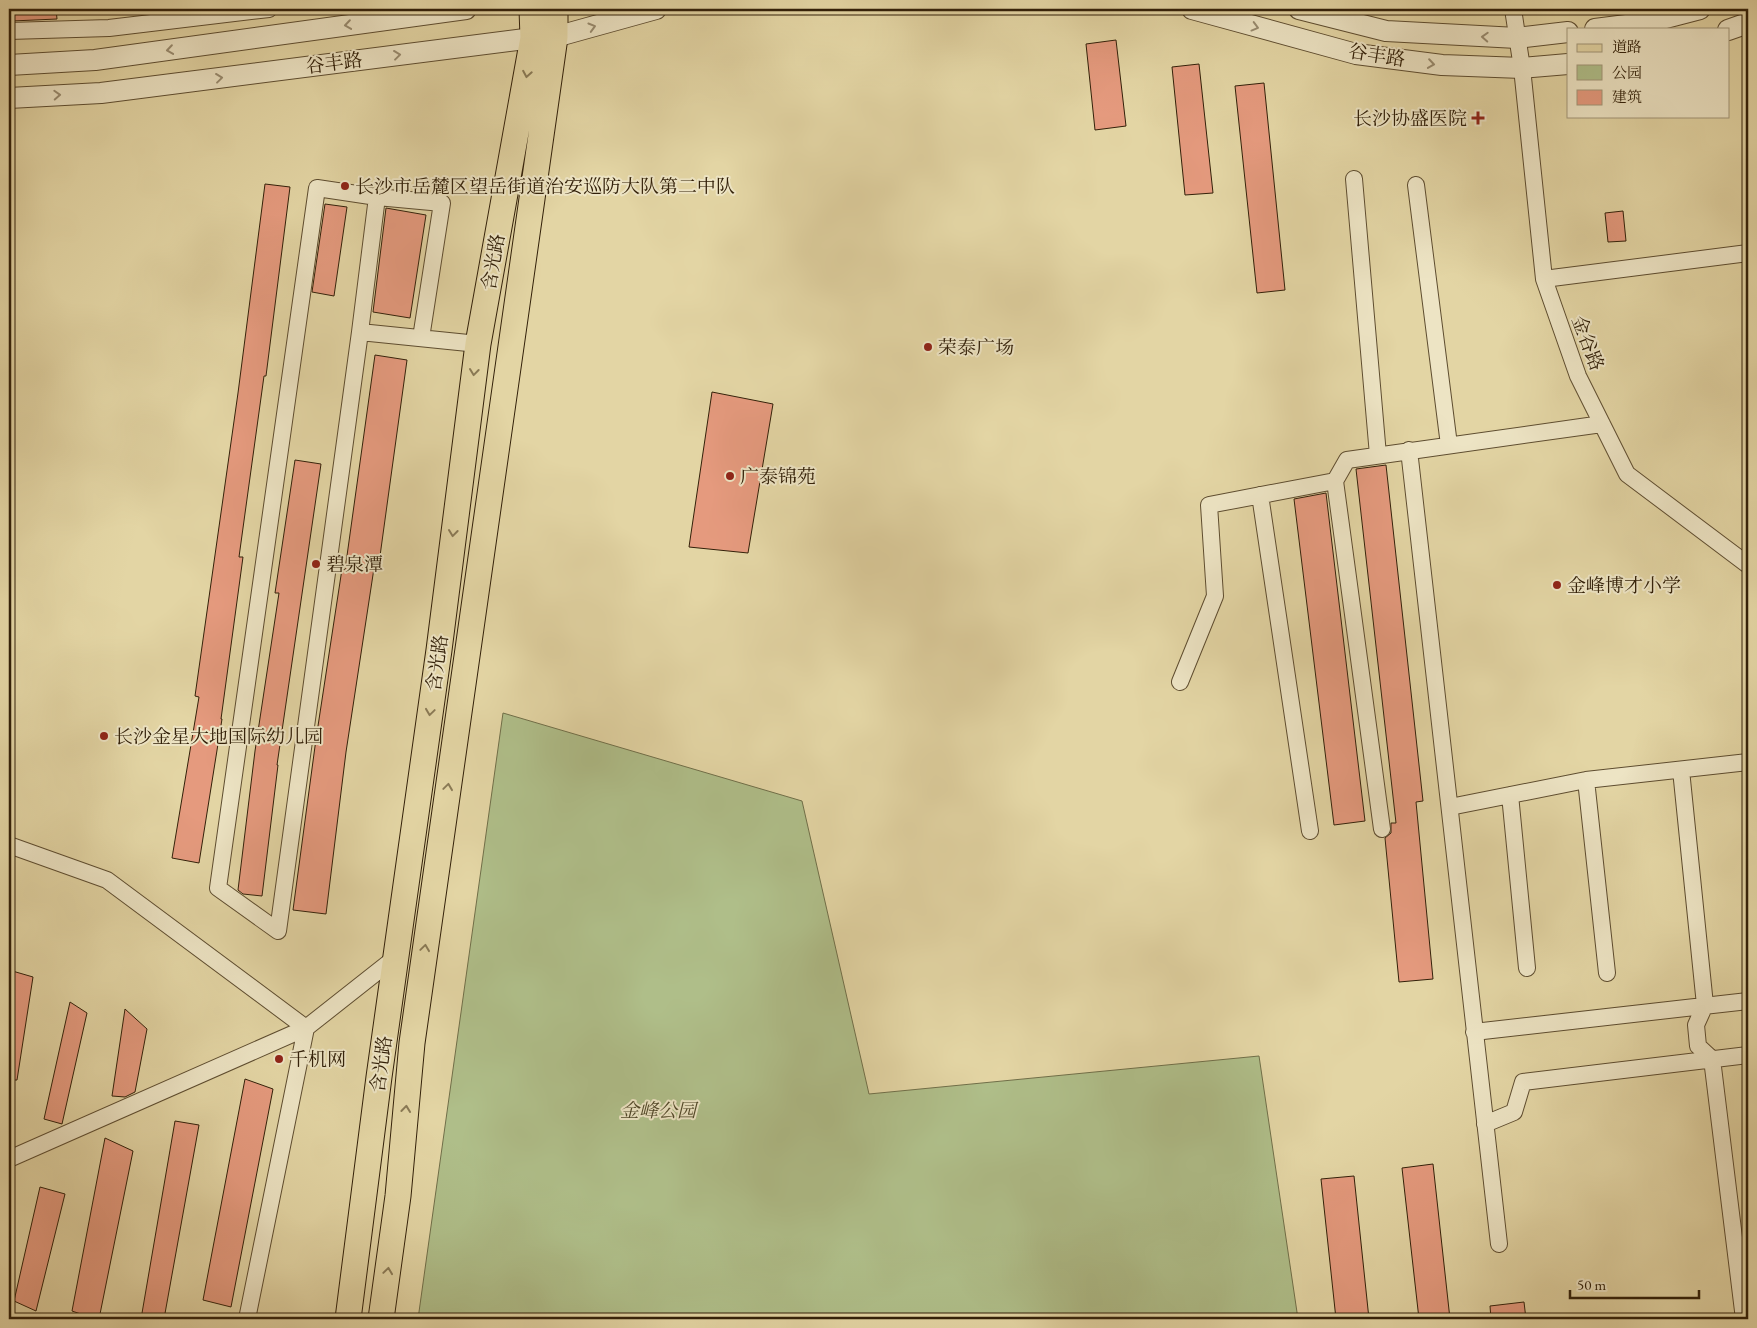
<svg xmlns="http://www.w3.org/2000/svg" width="1757" height="1328" viewBox="0 0 1757 1328" font-family="'EB Garamond','Noto Serif SC',serif">
	<rect width="100%" height="100%" fill="#e3d5a4"/>
	<filter id="stains"><feTurbulence type="fractalNoise" baseFrequency=".004" numOctaves="4"/><feColorMatrix values="0 0 0 0 .2 0 0 0 0 .09 0 0 0 0 .02 0 0 0 .5 -.17"/></filter>
	<radialGradient id="worn" r=".72"><stop offset=".6" stop-color="#630" stop-opacity="0"/><stop offset="1" stop-color="#630" stop-opacity=".3"/></radialGradient>
	<path fill="#afbe89" stroke="#706f49" d="M503,713L802,801L869,1094L1259,1056L1298,1319H418Z"/>
	<path fill="#e59a7e" stroke="#322009" d="M11,9H56L57,19L12,21Z
		M1116,40L1126,126L1095,130L1086,44Z
		M1199,64L1213,193L1185,195L1172,67Z
		M1264,83L1285,290L1257,293L1235,86Z
		M265,184L290,187L266,376H264L239,557H243L221,719H222L199,863L172,858L199,697L195,696L238,393Z
		M325,204L347,207L334,296L312,292Z
		M386,208L426,215L410,318L373,312Z
		M1623,211L1626,241L1608,242L1605,213Z
		M375,355L407,360L380,556L376,555L346,752L326,914L293,910L316,739L342,569L345,570Z
		M712,392L773,404L748,553L689,547Z
		M295,460L321,464L277,765H278L262,896L243,894L238,890L255,751L279,593H275Z
		M1386,465L1423,801L1416,802L1433,979L1399,982L1385,838L1391,833V823H1396L1356,469Z
		M1326,493L1365,821L1334,825L1294,499Z
		M9,970L33,977L17,1080H9Z
		M70,1002L87,1013L62,1124L44,1119Z
		M125,1009L147,1029L135,1092L125,1097L112,1096Z
		M245,1079L273,1089L231,1307L203,1300Z
		M175,1121L199,1125L164,1319H141Z
		M105,1138L133,1151L99,1319H95L72,1311Z
		M1433,1164L1450,1319H1419L1402,1168Z
		M1354,1176L1369,1319H1336L1321,1179Z
		M40,1187L65,1194L36,1311L14,1301Z
		M1524,1302L1526,1319H1491L1490,1306Z"/>
	<g fill="none" stroke-linecap="round" stroke-linejoin="round">
		<g stroke="#5e4d30" stroke-width="18">
			<path id="minor" d="M1513,9L1522,68L1544,279L1578,376L1627,474L1748,565
				M9,31L109,28L269,9
				M1354,179L1378,455
				M1416,185L1449,445
				M377,197L360,332L478,344
				M1544,279L1748,253
				M360,332L278,931L218,888L317,188L377,197L442,203L421,338
				M1409,450L1499,1244
				M1260,495L1310,831
				M1180,682L1215,596L1209,505L1335,481
				M1681,770L1705,1005L1696,1025L1698,1046L1712,1059L1744,1319
				M1586,780L1607,973
				M1510,795L1527,968
				M1450,807L1586,780L1748,762
				M1382,829L1335,481L1347,460L1602,424
				M9,845L107,880L306,1028L396,957
				M1474,1032L1748,1001
				M1485,1124L1514,1112L1523,1082L1748,1055
				M9,1159L306,1028
				M247,1319L306,1028"/>
		</g>
		<g stroke="#5e4d30" stroke-width="22">
			<path id="tertiary" d="M1192,9L1356,54L1442,65L1522,68L1568,64
				M1299,9L1386,31L1517,38L1568,32
				M1595,29L1650,22L1700,9
				M1728,30L1748,23
				M9,65L95,60L466,9
				M9,98L101,93L533,38L555,37L656,9"/>
		</g>
		<g stroke="#322009" stroke-width="27">
			<path id="primary" d="M348,1319L379,1077L439,650L478,344L533,38L532,9
				M381,1319L398,1196L412,1043L555,37V9"/>
		</g>
		<use href="#minor" stroke="#ede4c4" stroke-width="16"/>
		<use href="#tertiary" stroke="#ede4c4" stroke-width="20"/>
		<use href="#primary" stroke="#e3d5a4" stroke-width="25"/>
	</g>
	<defs><path id="oneway-chevron" d="M-2-3.5L2.5 0L-2 3.5" fill="none" stroke-width="1.6" stroke-linecap="round" stroke-linejoin="round" transform="scale(1.25)"/></defs>
	<g stroke="#998c70">
		<use href="#oneway-chevron" transform="translate(348 25) rotate(172)"/>
		<use href="#oneway-chevron" transform="translate(592 27) rotate(-16)"/>
		<use href="#oneway-chevron" transform="translate(1255 27) rotate(15)"/>
		<use href="#oneway-chevron" transform="translate(1485 37) rotate(-177)"/>
		<use href="#oneway-chevron" transform="translate(170 50) rotate(172)"/>
		<use href="#oneway-chevron" transform="translate(397 55) rotate(-7)"/>
		<use href="#oneway-chevron" transform="translate(1431 64) rotate(8)"/>
		<use href="#oneway-chevron" transform="translate(219 78) rotate(-7)"/>
		<use href="#oneway-chevron" transform="translate(57 95) rotate(-3)"/>
	</g>
	<g stroke="#8a7a56">
		<use href="#oneway-chevron" transform="translate(527 74) rotate(100)"/>
		<use href="#oneway-chevron" transform="translate(474 372) rotate(97)"/>
		<use href="#oneway-chevron" transform="translate(453 533) rotate(97)"/>
		<use href="#oneway-chevron" transform="translate(430 712) rotate(98)"/>
		<use href="#oneway-chevron" transform="translate(448 787) rotate(-82)"/>
		<use href="#oneway-chevron" transform="translate(425 948) rotate(-82)"/>
		<use href="#oneway-chevron" transform="translate(406 1109) rotate(-84)"/>
		<use href="#oneway-chevron" transform="translate(388 1271) rotate(-82)"/>
	</g>
	<g fill="#8f2418" stroke="#ede4c4" stroke-width="2">
		<path d="M1475.5 110.5h5v5h5v5h-5v5h-5v-5h-5v-5h5z"/>
		<circle cx="345" cy="186" r="5"/>
		<circle cx="928" cy="347" r="5"/>
		<circle cx="730" cy="476" r="5"/>
		<circle cx="316" cy="564" r="5"/>
		<circle cx="1557" cy="585" r="5"/>
		<circle cx="104" cy="736" r="5"/>
		<circle cx="279" cy="1059" r="5"/>
	</g>
	<g text-anchor="middle" dominant-baseline="central" stroke-width="4" stroke-linejoin="round" paint-order="stroke">
		<g font-size="19" fill="#322009" stroke="#ede4c4">
			<text transform="translate(1377 55) rotate(9)">谷丰路</text>
			<text transform="translate(334 63) rotate(-7)">谷丰路</text>
			<text transform="translate(493 262) rotate(-80)">含光路</text>
			<text transform="translate(1588 343) rotate(69)">金谷路</text>
			<text transform="translate(437 663) rotate(-82)">含光路</text>
			<text transform="translate(381 1064) rotate(-82)">含光路</text>
		</g>
		<g font-size="19" fill="#322009" stroke="#ede4c4" text-anchor="start">
			<text x="1467" y="118" text-anchor="end">长沙协盛医院</text>
			<text x="355" y="186">长沙市岳麓区望岳街道治安巡防大队第二中队</text>
			<text x="938" y="347">荣泰广场</text>
			<text x="740" y="476">广泰锦苑</text>
			<text x="326" y="564">碧泉潭</text>
			<text x="1567" y="585">金峰博才小学</text>
			<text x="114" y="736">长沙金星大地国际幼儿园</text>
			<text x="289" y="1059">千机网</text>
		</g>
		<g font-size="19" font-style="italic" fill="#514829" stroke="#ede4c4">
			<text x="658" y="1110">金峰公园</text>
		</g>
	</g>
	<rect width="1757" height="1328" fill="none" stroke="#e3d5a4" stroke-width="30"/>
	<rect x="10" y="10" width="1737" height="1308" fill="none" stroke="#322009" stroke-width="2.5"/>
	<rect x="15" y="15" width="1727" height="1298" fill="none" stroke="#322009"/>
	<rect x="1567" y="28" width="162" height="90" fill="#ede4c4" stroke="#a29679"/>
	<rect x="1577" y="44" width="25" height="8" fill="#e3d5a4" stroke="#a29679"/>
	<text x="1612" y="52" font-size="15" fill="#322009">道路</text>
	<rect x="1577" y="65" width="25" height="15" fill="#afbe89" stroke="#a29679"/>
	<text x="1612" y="78" font-size="15" fill="#322009">公园</text>
	<rect x="1577" y="90" width="25" height="15" fill="#e59a7e" stroke="#a29679"/>
	<text x="1612" y="102" font-size="15" fill="#322009">建筑</text>
	<path d="M1570 1290v8h129v-8" fill="none" stroke="#322009" stroke-width="2.5"/>
	<text x="1577" y="1290" font-size="15" fill="#322009" stroke="#ede4c4" stroke-width="4" paint-order="stroke">50 m</text>
	<rect width="100%" height="100%" filter="url(#stains)"/>
	<rect width="100%" height="100%" fill="url(#worn)"/>
</svg>
